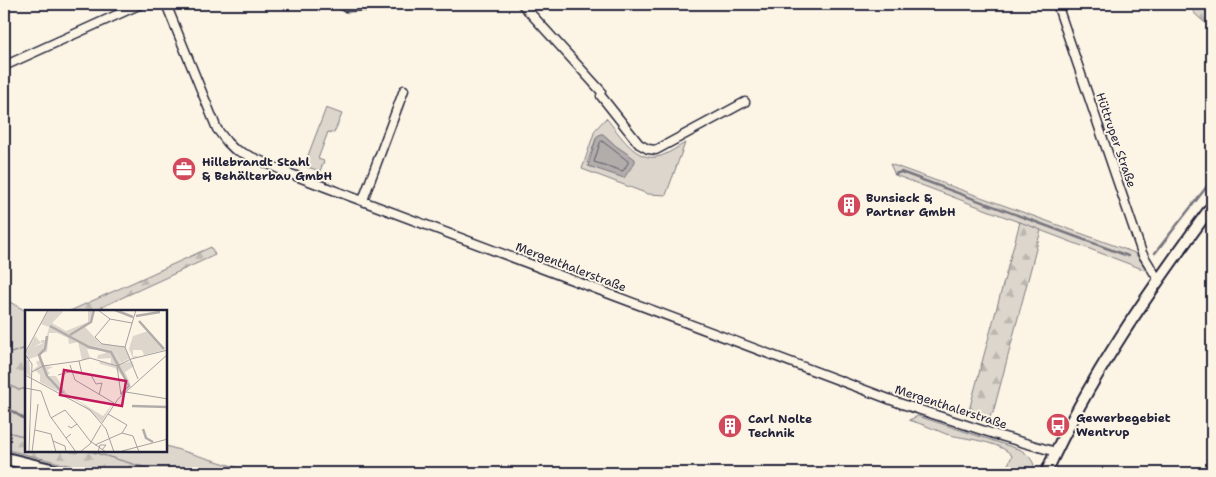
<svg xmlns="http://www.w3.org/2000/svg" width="1216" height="477" viewBox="0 0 1216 477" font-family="'Shantell Sans',sans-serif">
	<defs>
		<pattern id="forest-firs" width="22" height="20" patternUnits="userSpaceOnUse" patternTransform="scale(1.25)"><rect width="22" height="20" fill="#dcd6cc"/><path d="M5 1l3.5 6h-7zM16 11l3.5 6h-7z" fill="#bcb7b0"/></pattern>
	</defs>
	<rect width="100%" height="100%" fill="#fcf5e5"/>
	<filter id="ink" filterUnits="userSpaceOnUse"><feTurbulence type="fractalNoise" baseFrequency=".02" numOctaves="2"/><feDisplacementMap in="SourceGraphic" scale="10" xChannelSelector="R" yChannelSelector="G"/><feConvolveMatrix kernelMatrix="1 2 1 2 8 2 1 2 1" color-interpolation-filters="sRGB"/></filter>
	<g filter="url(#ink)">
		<path fill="#dcd6cc" stroke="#7f7c84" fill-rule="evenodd" d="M326,108L342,114L334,133L328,132L318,159L324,161L320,171L304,166Z
			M606,118C620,134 636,164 661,156C669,153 678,147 685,143L666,195L648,194L582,169L595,130ZM603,134L616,146L632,157L587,163L597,136Z
			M890,164L1135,253L1144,266L1145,270L895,175Z
			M4,296L8,301L26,311V348L11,353L4,341Z
			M4,382L19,390L26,388V437L4,431Z
			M918,416L1021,450C1030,456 1035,462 1035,473H1004L1012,456C1001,441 964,439 946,434C934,429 922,424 909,420Z
			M166,446L256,473H163L89,451H166Z"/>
		<path fill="url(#forest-firs)" stroke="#7f7c84" d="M1188,4H1212V29L1195,14Z
			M1020,222L1041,230L993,413H991L990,420L968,414Z
			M211,247L215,255L93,311H70Z
			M4,341L11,353L26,348V388L19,390L4,382Z
			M4,431L26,437V451H69L77,453L78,451H89L163,473H100L4,449Z"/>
		<path fill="#b2adab" stroke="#78757e" d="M600,134H603L616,146L635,159V162L624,178L588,166L596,139Z"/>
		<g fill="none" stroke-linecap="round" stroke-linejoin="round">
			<path stroke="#5c5a68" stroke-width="1" d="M602,141L628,161V163L623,171L594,162L600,143Z"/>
			<path stroke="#78757e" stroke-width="2.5" d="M895,174L901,172L1128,256
				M1155,253L1212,180
				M4,406L26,420
				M71,451H72"/>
			<g stroke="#22223b" stroke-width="11">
				<path id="street" d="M166,4L217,129L227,142L234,149L288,173L902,404L997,435L1056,452
					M342,4L345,7L409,4
					M522,4L601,91
					M1057,4L1142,253L1159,281
					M4,66L141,4
					M601,96L639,144L648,149L656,150L745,102
					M363,200L404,90"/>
			</g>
			<g stroke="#22223b" stroke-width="14">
				<path id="secondary" d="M1046,473C1089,377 1150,290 1212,206"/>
			</g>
			<g stroke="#22223b" stroke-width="15">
				<path id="primary" d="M4,458L65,473"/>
			</g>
			<use href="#street" stroke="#fcf5e5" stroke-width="8"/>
			<use href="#secondary" stroke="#fcf5e5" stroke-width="10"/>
			<use href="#primary" stroke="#fcf5e5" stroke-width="11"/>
		</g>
	</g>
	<defs>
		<g id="office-disc" transform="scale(1.25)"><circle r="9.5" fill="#d1495b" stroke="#fcf5e5"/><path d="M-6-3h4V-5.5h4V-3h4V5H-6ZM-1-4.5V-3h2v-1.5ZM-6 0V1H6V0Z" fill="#fff"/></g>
		<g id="building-disc" transform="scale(1.25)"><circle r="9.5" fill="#d1495b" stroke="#fcf5e5"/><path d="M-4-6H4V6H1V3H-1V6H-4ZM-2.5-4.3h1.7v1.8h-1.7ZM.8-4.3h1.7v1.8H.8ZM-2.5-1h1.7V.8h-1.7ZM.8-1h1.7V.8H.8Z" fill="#fff"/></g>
		<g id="bus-disc" transform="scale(1.25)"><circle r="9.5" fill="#d1495b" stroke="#fcf5e5"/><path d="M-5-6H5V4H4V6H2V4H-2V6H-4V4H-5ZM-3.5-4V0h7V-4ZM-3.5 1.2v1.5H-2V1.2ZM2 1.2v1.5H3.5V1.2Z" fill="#fff"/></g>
	</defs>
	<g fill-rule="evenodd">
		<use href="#office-disc" x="184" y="169"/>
		<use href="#building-disc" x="849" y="205"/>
		<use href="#bus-disc" x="1058" y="425"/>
		<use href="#building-disc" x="730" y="426"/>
	</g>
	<g text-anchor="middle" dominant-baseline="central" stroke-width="4" stroke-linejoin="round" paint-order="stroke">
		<g font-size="12" fill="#22223b" stroke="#fcf5e5">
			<text transform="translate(1116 140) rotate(71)">Hüttruper Straße</text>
			<text transform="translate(571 267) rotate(21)">Mergenthalerstraße</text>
			<text transform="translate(951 407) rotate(18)">Mergenthalerstraße</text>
		</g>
		<g font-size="12" font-weight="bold" fill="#22223b" stroke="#fcf5e5" text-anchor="start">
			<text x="202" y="162">Hillebrandt Stahl<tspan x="202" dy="14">&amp; Behälterbau GmbH</tspan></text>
			<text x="866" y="198">Bunsieck &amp;<tspan x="866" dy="14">Partner GmbH</tspan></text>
			<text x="1076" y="418">Gewerbegebiet<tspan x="1076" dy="14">Wentrup</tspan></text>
			<text x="748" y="419">Carl Nolte<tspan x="748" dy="14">Technik</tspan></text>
		</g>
	</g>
	<g transform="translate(25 310)">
		<rect width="142" height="142" fill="#fcf5e5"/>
		<path d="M10,26L16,33L8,37L20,33L14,45L19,56L28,57L22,60L25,63L22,66H31L41,83L78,106L88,93L77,112L56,93L15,72V65L10,60L7,61L13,56L11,52L15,50L13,46L4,49L6,67L0,63V51L4,49H0V45L3,46L1,43ZM75,33L100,37L105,48L96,53L87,37L84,40L68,36Z" fill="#dcd6cc"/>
		<path d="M23,0H36L38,2L27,13L41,21L63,12V0H69L66,12L59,16L75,33L68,36L84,40L87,36L96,54L107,51L109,56L100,62L106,75L90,58L75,54L74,51L86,54V48L72,49L73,45L81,43L79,40L62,39L65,48L57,50L53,32L44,34L43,28L32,23H24L22,42L16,43L15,47L14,43L20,34L16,33V30H21L24,17L16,14ZM123,21L140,40L119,45L117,40H108V46H114L108,48L104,39L108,26Z" fill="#dcd6cc"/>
		<path fill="none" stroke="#b2adab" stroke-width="2.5" d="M90,0L108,7M111,6L135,2M114,11L139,39M25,16L64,37L86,42L104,76L96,84M45,25L66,12L69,0M22,26L20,39L14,45L22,66M22,66L38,83M107,96L143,97M118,119L121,128L128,132"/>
		<path fill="none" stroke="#a5a1a1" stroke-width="1" d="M73,0L85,9L107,13M111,0L100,37L113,69M85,9L70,27L77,34L100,37M0,43L23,0M0,44L7,54L4,142M54,51L65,48L92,56L106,49L143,40M45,55L50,70L89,93M92,56L96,85M7,62L18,56L54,51L57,64L66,65L71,74L77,73L74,85M0,65L65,100L81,119L89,142M33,65L48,61M0,78L16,81L25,106L41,128M101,82L143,89M83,104L102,115L97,123L108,126L114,142M26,108L40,100L52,114M77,113L93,89L143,44M43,116L46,118L52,114L65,131L81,142M10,120L26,124L31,142M46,124L41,128L51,142M28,131L40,136L41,142M70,135L97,123M97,141L143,129M7,142L13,94M55,142L65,134L76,115M73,142L75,135H81L77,140"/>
		<path fill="#c2185b" fill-opacity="0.15" stroke="#c2185b" stroke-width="2.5" d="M39,60L101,71L97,96L35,85Z"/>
		<rect width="142" height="142" fill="none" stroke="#22223b" stroke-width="2.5"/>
	</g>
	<rect width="1216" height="477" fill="none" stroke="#fcf5e5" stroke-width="20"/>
	<rect x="10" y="10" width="1196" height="457" fill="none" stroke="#22223b" stroke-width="2" filter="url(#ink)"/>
</svg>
